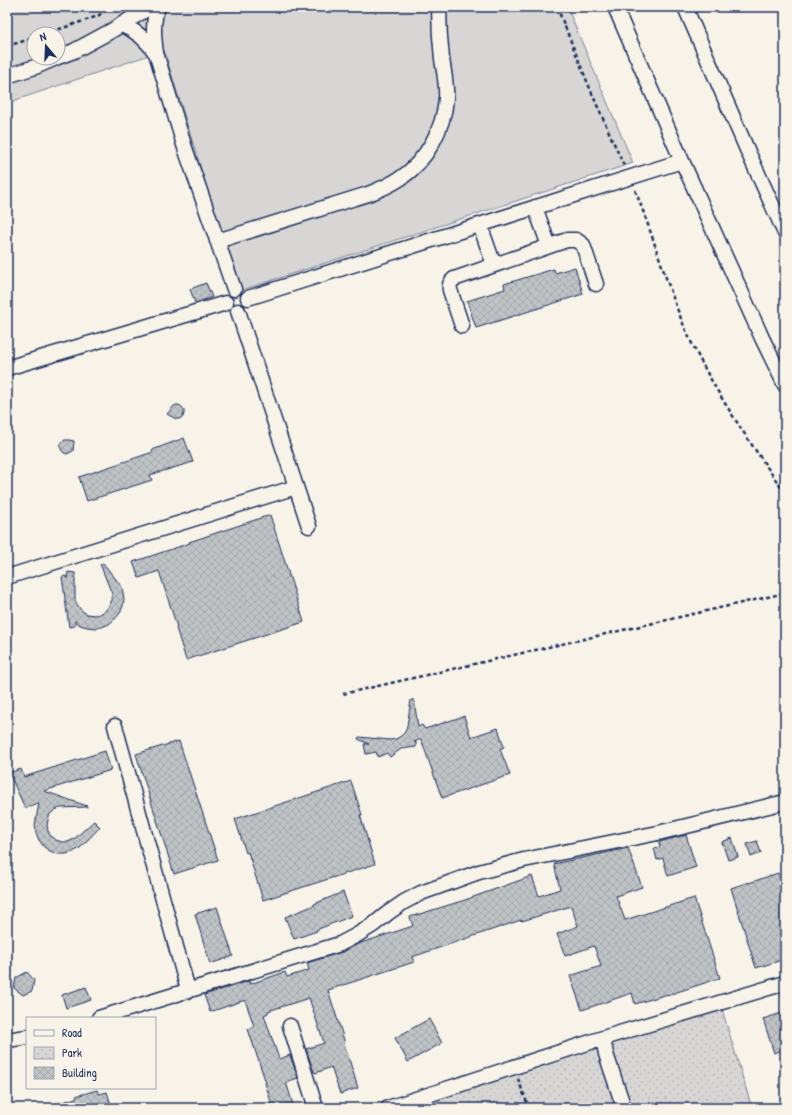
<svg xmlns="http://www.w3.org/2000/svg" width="792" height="1115" viewBox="0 0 792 1115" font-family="'Patrick Hand',sans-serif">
	<defs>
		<pattern id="park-dots" width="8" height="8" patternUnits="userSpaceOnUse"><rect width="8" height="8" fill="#d7d6d4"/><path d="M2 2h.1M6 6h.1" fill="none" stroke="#b8b8b8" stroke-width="1.8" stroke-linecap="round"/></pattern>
		<pattern id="building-cross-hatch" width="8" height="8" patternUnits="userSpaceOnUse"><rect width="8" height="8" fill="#c0c3c5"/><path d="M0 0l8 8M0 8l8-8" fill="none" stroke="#a4a8ac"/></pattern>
	</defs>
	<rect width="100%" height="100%" fill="#f7f3e8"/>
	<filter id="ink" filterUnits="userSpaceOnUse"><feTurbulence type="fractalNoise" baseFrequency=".025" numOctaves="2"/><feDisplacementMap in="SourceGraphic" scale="8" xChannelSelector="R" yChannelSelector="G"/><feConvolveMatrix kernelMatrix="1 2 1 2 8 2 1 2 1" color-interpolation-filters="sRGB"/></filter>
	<g filter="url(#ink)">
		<path fill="#d7d6d4" stroke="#798299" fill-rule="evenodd" d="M7,7H567L633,163L239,291L164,50L7,103ZM34,34H58V58H34Z"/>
		<path fill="url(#park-dots)" stroke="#798299" d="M720,1003L752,1108H393Z"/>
		<path fill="url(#building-cross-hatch)" stroke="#1b2f5e" d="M575,267L583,294L476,328L467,301L505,289L504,284L554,269L555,273Z
			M206,283L212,297L195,303L190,289Z
			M176,405H179L182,407L184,410V414L183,417L179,419H176L167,414L173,407Z
			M184,438L193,462L150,475L152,480L87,501L79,477L153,452L152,450Z
			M65,440H69L74,441L73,451L69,453L66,454L63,452L61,449L60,446L62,442Z
			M270,515L304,622L186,660L176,628L177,627L159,571L139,578L133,562L190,543L189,542Z
			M103,563L122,587L124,599L123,606L120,613L115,619L109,624L102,627L95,628L87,627L80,625L75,621V626L69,627L62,577L66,576L67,579L68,572L75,573V600L78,606L82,611L87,614L94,615L100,614L105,611L109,606L112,600V594L100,564Z
			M411,700H414L418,727L422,725L425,729L464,716L471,737L498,728L504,747L500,749L510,775L442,798L421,739L414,742H416V747L401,749L390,757L387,753L378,757L376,752L366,754L364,744H369L358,739L359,737L390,740L396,739L401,736L405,732L407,726Z
			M179,741L218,860L174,874L136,754Z
			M105,751L111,770L44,791L87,806V807L60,808L55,810L50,814L48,820L47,825L48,831L51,837L56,840L62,842H68L74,839L94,821L100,827L80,848L73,852L66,854H58L50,851L44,847L39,840L36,833L35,825L39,803L25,808L9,773L21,769L24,777Z
			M351,781L362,815H360L375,864L263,900L248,852L246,853L235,819Z
			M686,835L696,867L668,876L663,858L657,860L654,848L660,847L659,842Z
			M732,838L738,857L728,860L722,842Z
			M757,841L761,853L751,857L747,844Z
			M628,848L642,887L616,896L625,920L694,898L720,978L668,995V994L635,1004L632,993L582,1010L570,976L601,966L594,946L565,956L557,934L578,926L571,906L522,921L521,920L412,957L414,962L328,990L345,1043H344L358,1088L340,1094L331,1067L316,1073L315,1072H314L306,1049L324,1043L309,998L268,1011V1013L264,1015L279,1059L290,1055L298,1078L286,1082L294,1108H273L265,1083H266L248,1029L254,1026L245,1000L210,1012L204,995L249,981L250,984L285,972L287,977L309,970L307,963L342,952L358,944L413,926L410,917L465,900L532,876L539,896L560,889L554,864Z
			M778,873L785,895V959L756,968L731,888L749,882V883Z
			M343,892L352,916L331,924L316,930L317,931L294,939L285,917L315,905L314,904Z
			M217,907L233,956L210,964L195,914Z
			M27,972L34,980L32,991L23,995L14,988L16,978Z
			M86,987L91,1000L66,1008L62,995Z
			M785,1012V1049L774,1053L763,1019Z
			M429,1019L442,1043L408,1062L395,1038Z
			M97,1090L99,1094L107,1092L112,1108H54L53,1105L76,1098V1096Z"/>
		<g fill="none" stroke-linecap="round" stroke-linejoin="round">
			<g stroke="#1b2f5e" stroke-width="17">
				<path id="minor" d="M158,7C152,22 154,38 156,53L185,148L234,289
					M615,7L682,161L762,338L785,385
					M685,7L749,154L785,233
					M122,25C137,31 146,40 155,52
					M58,57L74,51L111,31L150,7
					M7,76L35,67L56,58
					M535,207L549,246
					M480,225L494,265
					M217,241L368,194C379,190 390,185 401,178C426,161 444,129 446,98C447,85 444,72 442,59C440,42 439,24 439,7
					M248,298L682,161
					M238,311L309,526
					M462,326L450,290C449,285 450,282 454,279L567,240H576L583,245L596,284
					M7,368L226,303
					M7,577L296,487
					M115,726L188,990
					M99,1018L340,944L357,935L373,925L388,913L404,902L421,893L479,872L524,860L658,833L785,802
					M290,1026L316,1108
					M603,1038L606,1054L624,1108
					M7,1040L27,1037
					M388,1108L603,1038L785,983"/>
			</g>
			<path stroke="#1b2f5e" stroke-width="2.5" stroke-dasharray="4 3" stroke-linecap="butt" d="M557,7L593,96L624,166
				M45,34L98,16L109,7
				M7,46L34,38
				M635,190C654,237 667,287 687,333C713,390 749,441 785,493
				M343,694L785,593
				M518,1079L529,1108"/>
			<use href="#minor" stroke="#f7f3e8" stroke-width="14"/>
		</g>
	</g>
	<rect width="792" height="1115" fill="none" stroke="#f7f3e8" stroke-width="24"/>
	<rect x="12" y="12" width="768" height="1091" fill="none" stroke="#1b2f5e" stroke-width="1.5" filter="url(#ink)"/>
	<rect x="26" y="1017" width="130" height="72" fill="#f7f3e8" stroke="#9fa5b1"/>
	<rect x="34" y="1030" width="20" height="6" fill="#f7f3e8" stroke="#9fa5b1"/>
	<text x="62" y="1037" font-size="12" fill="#1b2f5e">Road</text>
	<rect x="34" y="1047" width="20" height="12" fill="url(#park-dots)" stroke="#9fa5b1"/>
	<text x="62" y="1057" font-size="12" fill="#1b2f5e">Park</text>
	<rect x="34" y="1067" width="20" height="12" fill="url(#building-cross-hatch)" stroke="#9fa5b1"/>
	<text x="62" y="1077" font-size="12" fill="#1b2f5e">Building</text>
	<g transform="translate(46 46) rotate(341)"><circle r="19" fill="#f7f3e8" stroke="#9fa5b1"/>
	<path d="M0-3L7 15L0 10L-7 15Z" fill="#1b2f5e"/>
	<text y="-6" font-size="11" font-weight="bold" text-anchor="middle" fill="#1b2f5e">N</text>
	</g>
</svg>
